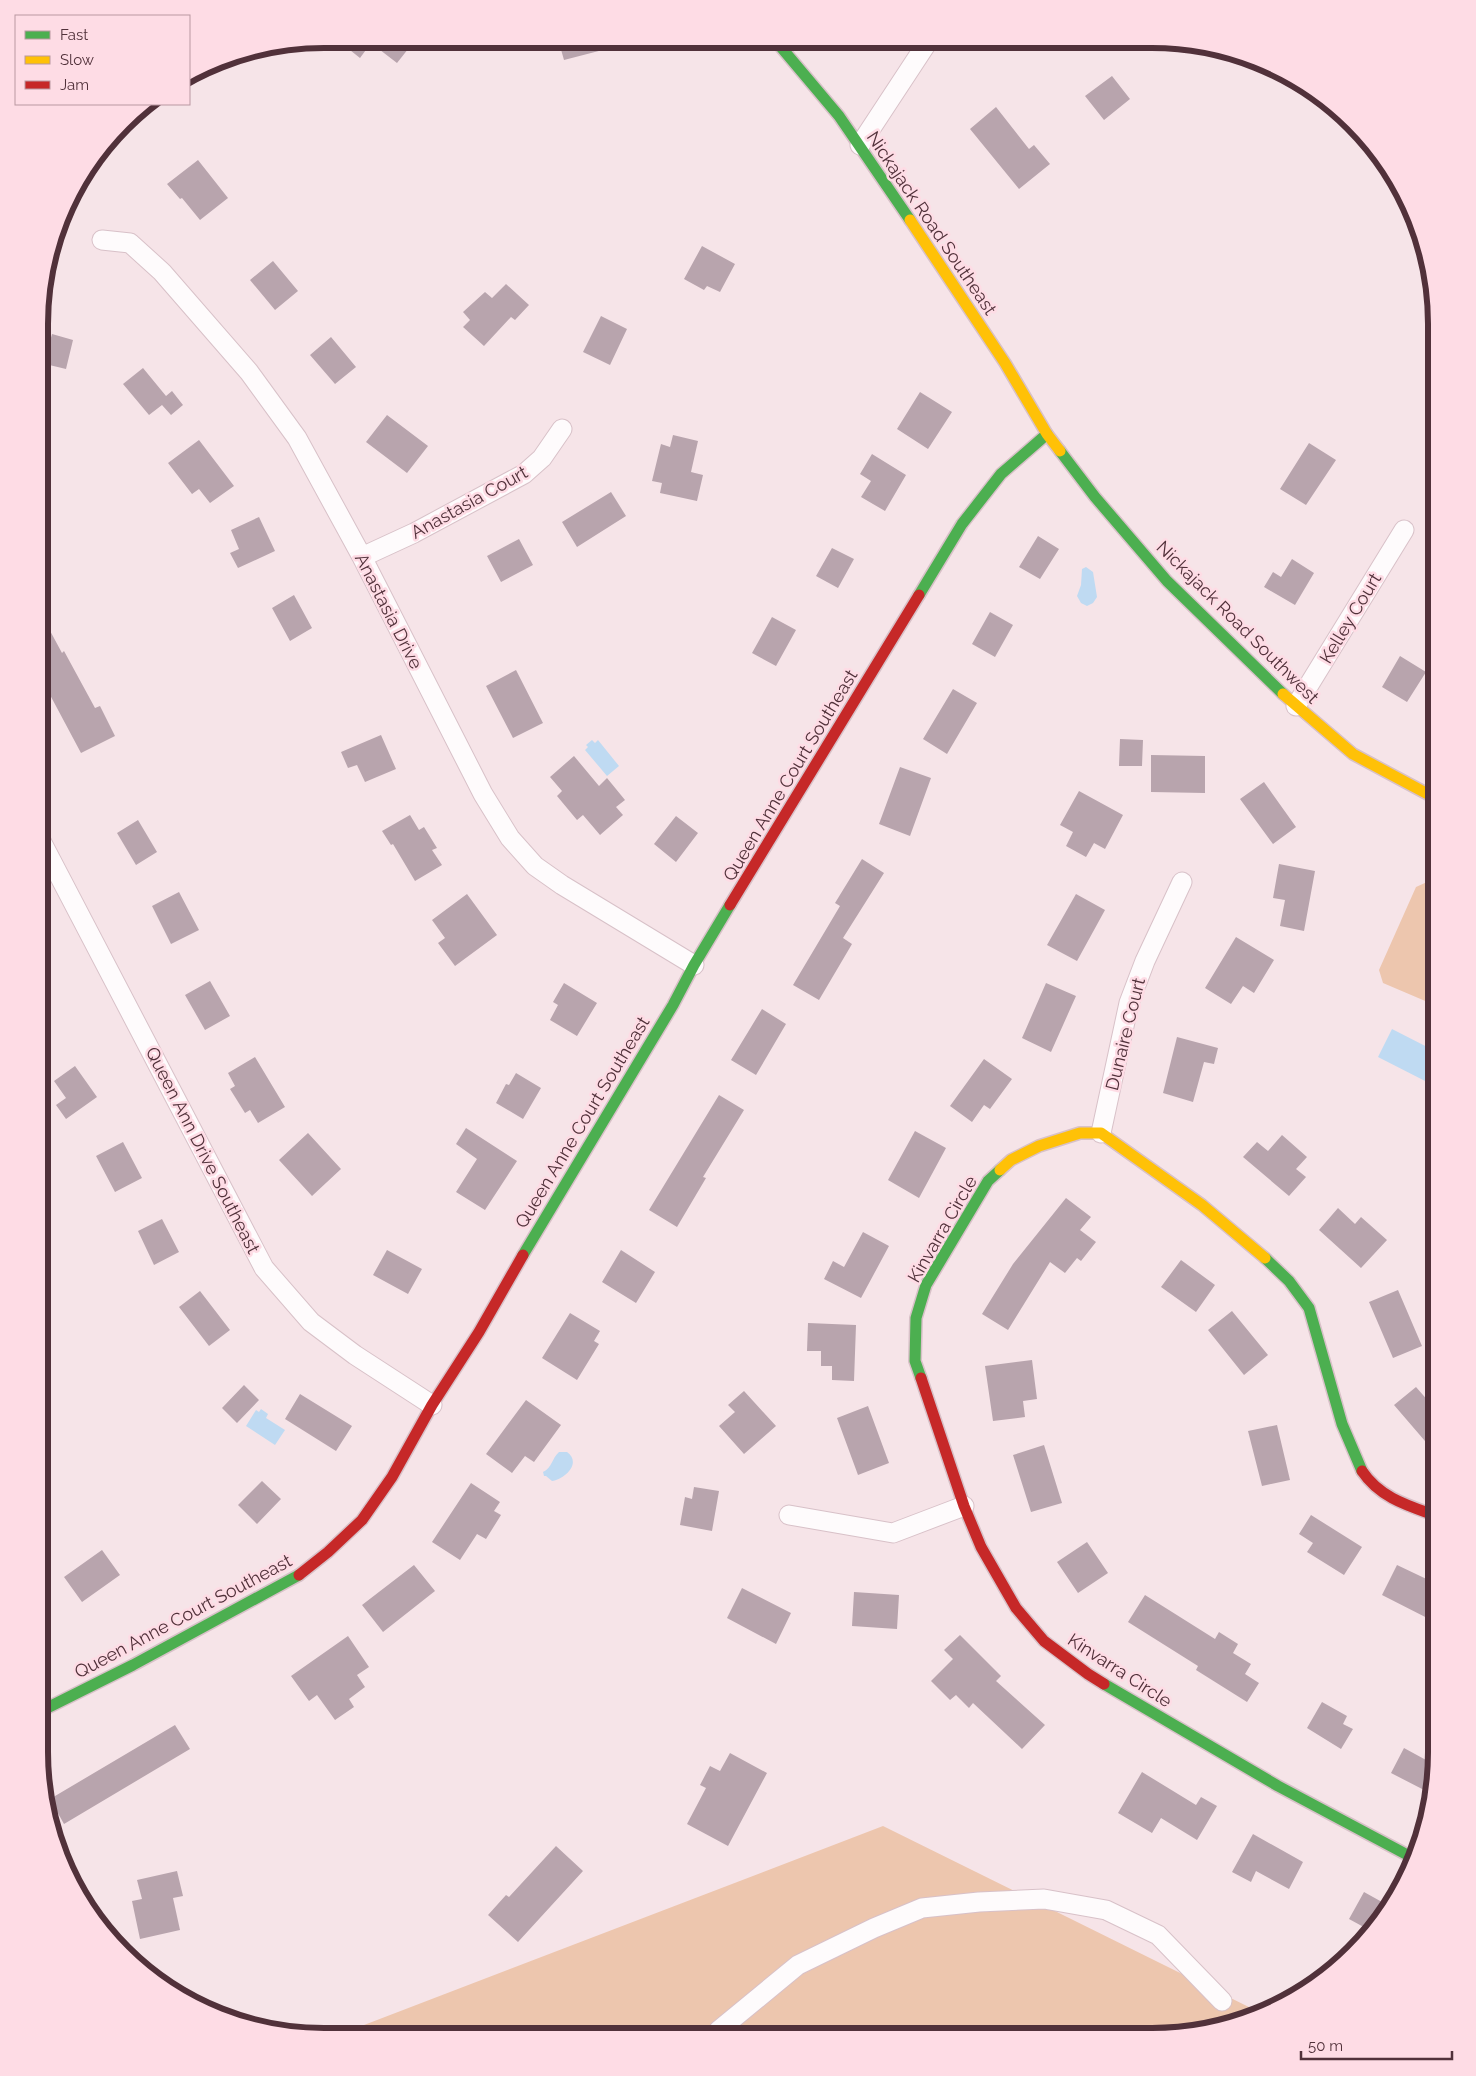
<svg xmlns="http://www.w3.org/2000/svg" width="1476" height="2076" viewBox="0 0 1476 2076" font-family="Raleway,sans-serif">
	<rect width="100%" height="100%" fill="#f6e4e8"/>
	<path fill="#edc6ae" d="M1427,882L1437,886V1006L1383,983L1379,970L1416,887Z
		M883,1826L1263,2014L1226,2028L1153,2037L338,2035Z"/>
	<path fill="#bfdaf2" d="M1086,567L1093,572L1097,597L1093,603L1087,606L1081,603L1077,596L1081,585L1082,569Z
		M592,740L595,743L598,740L619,766L607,776L585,750L588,747L586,745Z
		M1392,1029L1437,1052V1068L1429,1083L1378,1057Z
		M261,1409L268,1414L266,1418L285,1430L275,1445L246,1426L256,1410L259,1412Z
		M559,1452H567C582,1463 565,1479 552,1481L546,1476H544L543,1472C552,1468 552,1458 559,1452Z"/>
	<path fill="#b8a4ad" d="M336,39H416L397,63L371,43L360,58Z
		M558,39L622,40V45L564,60Z
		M1112,76L1130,99L1104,120L1085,96Z
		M996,107L1029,149L1034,145L1050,164L1019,189L970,129Z
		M198,160L228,198L200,220L182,198L180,199L167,184Z
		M702,246L735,264L720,292L707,286L704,290L684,279Z
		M273,261L298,291L275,310L250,280Z
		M506,284L529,305L515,320L511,317L484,346L463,327L470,320L463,312L485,292L492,298Z
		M601,316L627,329L610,365L583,352Z
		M52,334L73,340L66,369L41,363V338L50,341Z
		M331,337L356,367L335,384L310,355Z
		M143,368L166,396L172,391L183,405L171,415L162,405L149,415L123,384Z
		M920,392L952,412L928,449L897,429Z
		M387,415L428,446L407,473L366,442Z
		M673,435L698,441L691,472L703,475L697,501L660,493L662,483L652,481L661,444L670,447Z
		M199,440L234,486L210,503L199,489L192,494L168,463Z
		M1309,443L1336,460L1306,505L1280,489Z
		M872,454L906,475L885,511L861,497L871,481L860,474Z
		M611,492L626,516L577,547L562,522Z
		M259,517L275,551L238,568L230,553L239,549L231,530Z
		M1038,536L1059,549L1040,579L1019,567Z
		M519,539L533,565L501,582L487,556Z
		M832,548L854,559L838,588L816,576Z
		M1292,559L1314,573L1295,605L1264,587L1273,572L1281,577Z
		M294,595L312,628L290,641L272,608Z
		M990,612L1013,625L995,657L972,644Z
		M41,614L62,653L64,651L95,708L100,706L115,736L81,753L41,678Z
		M772,617L796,630L776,666L752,653Z
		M1400,656L1426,672L1407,702L1382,687Z
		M516,670L543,723L513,738L486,686Z
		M953,689L977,703L947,754L923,739Z
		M381,735L396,769L365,782L357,765L348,768L341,752Z
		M1120,739L1143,740L1142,766H1119Z
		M1151,755L1205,756V793L1151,792Z
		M574,756L599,786L607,778L625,800L616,807L623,815L600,835L583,815L577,820L557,796L562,791L550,777Z
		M900,767L931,778L910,836L879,824Z
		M1264,782L1296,827L1273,844L1240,799Z
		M1079,791L1123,815L1105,849L1094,843L1086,857L1066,846L1073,832L1060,825Z
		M410,815L419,830L424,827L437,848L432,850L442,865L415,881L393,844L391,845L382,831Z
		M676,816L698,833L676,862L654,844Z
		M138,820L157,852L136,865L117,833Z
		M862,859L884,873L843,938L852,944L819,1000L793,985L840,906L835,903Z
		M1279,864L1315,871L1304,931L1280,926L1285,900L1273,898Z
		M179,892L199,930L171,944L152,906Z
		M467,894L497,935L455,966L438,943L445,938L432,920Z
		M1076,894L1105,910L1077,961L1047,945Z
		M1236,937L1274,960L1254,993L1243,986L1231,1004L1205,988Z
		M210,981L230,1016L205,1030L185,995Z
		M564,983L597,1003L577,1036L550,1020L558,1005L553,1002Z
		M1046,983L1076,996L1051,1052L1022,1038Z
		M762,1009L786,1024L756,1075L731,1060Z
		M1177,1037L1218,1048L1214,1064L1204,1062L1193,1102L1163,1093Z
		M255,1057L285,1107L258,1123L250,1110L245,1113L230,1089L235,1086L228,1073Z
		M984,1059L1012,1079L990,1109L984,1105L972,1122L950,1106Z
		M75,1066L97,1097L66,1119L56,1105L66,1098L54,1081Z
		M516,1073L541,1088L523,1119L496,1103L506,1084L509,1085Z
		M719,1095L744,1110L703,1177L706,1178L677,1227L649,1210Z
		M466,1128L517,1161L485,1210L456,1192L477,1159L456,1144Z
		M915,1131L946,1148L919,1198L888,1180Z
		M308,1133L341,1169L312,1196L279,1160Z
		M1282,1135L1307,1157L1296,1169L1306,1177L1289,1196L1243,1157L1257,1142L1268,1151Z
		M123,1142L142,1178L115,1192L96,1156Z
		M1066,1198L1091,1217L1080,1230L1096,1242L1081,1261L1077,1258L1065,1273L1050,1262L1008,1330L982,1314L1013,1264Z
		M1338,1208L1355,1224L1361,1217L1387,1240L1361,1268L1319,1230Z
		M162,1219L179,1252L154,1265L138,1231Z
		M863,1232L889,1246L861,1298L824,1279L833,1261L844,1267Z
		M387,1250L422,1269L408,1294L373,1275Z
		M621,1250L655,1272L636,1303L602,1282Z
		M1181,1260L1215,1285L1196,1312L1161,1287Z
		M1398,1290L1422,1346L1393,1358L1369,1302Z
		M200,1291L230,1330L209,1346L179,1307Z
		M1232,1311L1268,1355L1244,1375L1208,1330Z
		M570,1313L600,1331L594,1341L599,1344L577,1380L542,1358Z
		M808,1323L856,1325L854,1381L832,1380V1366H821V1351H807Z
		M1032,1360L1037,1399L1023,1401L1025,1417L993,1421L985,1366Z
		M244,1385L259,1400L237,1423L222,1408Z
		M1416,1387L1437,1411V1455L1394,1405Z
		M744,1391L776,1426L744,1454L719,1426L735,1412L728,1405Z
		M300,1394L352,1426L336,1451L285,1419Z
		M526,1400L561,1425L534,1462L525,1456L512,1473L486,1454Z
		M868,1406L889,1463L858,1475L837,1418Z
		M1277,1425L1290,1480L1262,1486L1248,1431Z
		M1044,1445L1062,1503L1031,1512L1013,1455Z
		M262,1481L281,1499L257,1524L238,1505Z
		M471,1483L500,1502L494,1511L501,1515L486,1539L477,1534L460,1560L432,1542Z
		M694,1487L719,1491L712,1531L680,1525L685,1497L692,1499Z
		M1311,1515L1362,1547L1344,1575L1307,1552L1313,1543L1299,1534Z
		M1087,1542L1108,1573L1078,1593L1057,1562Z
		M102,1550L120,1575L82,1602L64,1577Z
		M414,1565L435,1591L383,1632L362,1605Z
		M1397,1565L1437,1584V1623L1382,1595Z
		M742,1588L791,1613L776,1644L727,1618Z
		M854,1592L899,1595L897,1629L852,1626Z
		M1145,1595L1215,1639L1219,1632L1238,1644L1233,1653L1251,1664L1245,1674L1259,1683L1247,1702L1196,1670L1198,1666L1128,1622Z
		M960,1635L1001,1676L996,1681L1045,1725L1022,1749L973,1703L969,1708L956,1695L950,1700L931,1681L953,1659L944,1650Z
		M348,1636L369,1667L357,1675L365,1687L349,1699L354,1707L335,1720L317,1695L309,1701L291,1676Z
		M1322,1702L1347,1716L1343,1724L1353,1729L1341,1749L1307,1728Z
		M175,1725L190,1749L64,1824L50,1799Z
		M1404,1748L1437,1766V1771L1426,1791L1391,1773Z
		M730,1753L767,1773L728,1846L687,1824L706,1788L700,1785L710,1766L720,1771Z
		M1142,1772L1196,1805L1201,1797L1217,1806L1197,1840L1161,1818L1152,1833L1118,1813Z
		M1253,1834L1303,1862L1289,1889L1256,1871L1251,1882L1232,1872Z
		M556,1846L583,1871L518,1942L488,1915L506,1895L509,1897Z
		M177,1871L183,1896L173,1898L180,1930L140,1939L132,1901L142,1899L137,1880Z
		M1364,1892L1391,1907L1371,1931L1349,1919Z"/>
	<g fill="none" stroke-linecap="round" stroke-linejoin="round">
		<g stroke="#d8c1c8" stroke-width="21">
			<path id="street" d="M860,145L929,40
				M102,240L130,243L162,272L249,372L297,438L362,557L483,794L510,838L535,866L562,885L694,965
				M362,557L414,533L524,474L542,458L562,429
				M1296,706L1404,530
				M40,839L264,1268L311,1322L355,1355L432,1405
				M1101,1133L1129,1003L1145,961L1182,882
				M789,1515L893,1533L964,1506
				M715,2036L719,2030L798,1965L874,1928L922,1908L979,1902L1044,1899L1106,1910L1158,1935L1222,2001"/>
		</g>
		<g stroke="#d8c1c8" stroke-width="14">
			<path id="fast" d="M775,40L839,116L910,220
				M1060,451L1095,497L1167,581L1283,694
				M919,595L962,524L1001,474L1047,434
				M523,1255L673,1005L694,965L730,905
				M1265,1258L1289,1281L1309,1308L1342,1424L1362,1471
				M921,1378L915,1361L916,1318L926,1285L988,1181L1000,1170
				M1104,1684L1278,1786L1415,1859
				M39,1712L133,1665L299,1575"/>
		</g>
		<g stroke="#d8c1c8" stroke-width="14">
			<path id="slow" d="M910,220L1005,363L1047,434L1060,451
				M1283,694L1353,754L1437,799
				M1000,1170L1011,1160L1039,1146L1080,1133H1101L1202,1205L1265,1258"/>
		</g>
		<g stroke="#d8c1c8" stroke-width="14">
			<path id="jam" d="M730,905L919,595
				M921,1378L964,1506L981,1547L1016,1608L1044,1641L1088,1674L1104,1684
				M1362,1471C1380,1498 1409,1506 1437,1516
				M299,1575L328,1552L362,1520L392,1477L432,1405L479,1332L523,1255"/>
		</g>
		<use href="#street" stroke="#fefbfc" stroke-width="19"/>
		<use href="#fast" stroke="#4caf50" stroke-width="11"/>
		<use href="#slow" stroke="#ffc107" stroke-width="11"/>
		<use href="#jam" stroke="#c62828" stroke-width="11"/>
	</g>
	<g text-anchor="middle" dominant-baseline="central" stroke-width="5" stroke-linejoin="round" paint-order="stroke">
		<g font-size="18" fill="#51313a" stroke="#fedce5">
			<text transform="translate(932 223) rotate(56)">Nickajack Road Southeast</text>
			<text transform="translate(469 502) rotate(-29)">Anastasia Court</text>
			<text transform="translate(389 611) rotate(63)">Anastasia Drive</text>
			<text transform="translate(1350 618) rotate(-59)">Kelley Court</text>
			<text transform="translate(1238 622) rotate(45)">Nickajack Road Southwest</text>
			<text transform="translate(790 775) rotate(-59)">Queen Anne Court Southeast</text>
			<text transform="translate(1125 1034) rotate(-76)">Dunaire Court</text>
			<text transform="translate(582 1122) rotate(-59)">Queen Anne Court Southeast</text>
			<text transform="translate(203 1150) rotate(63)">Queen Ann Drive Southeast</text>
			<text transform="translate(942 1229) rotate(-60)">Kinvarra Circle</text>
			<text transform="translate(183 1616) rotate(-28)">Queen Anne Court Southeast</text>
			<text transform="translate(1120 1670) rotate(33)">Kinvarra Circle</text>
		</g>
	</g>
	<path d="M0 0H1476V2076H0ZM324 48H1152A276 276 0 0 1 1428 324V1752A276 276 0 0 1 1152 2028H324A276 276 0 0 1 48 1752V324A276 276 0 0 1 324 48Z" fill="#fedce5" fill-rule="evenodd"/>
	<path fill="none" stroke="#51313a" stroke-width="6" d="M324 48H1152A276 276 0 0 1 1428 324V1752A276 276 0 0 1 1152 2028H324A276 276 0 0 1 48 1752V324A276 276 0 0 1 324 48Z"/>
	<rect x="15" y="15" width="175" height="90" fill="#fedce5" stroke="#b998a1"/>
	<rect x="25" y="31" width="25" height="8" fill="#4caf50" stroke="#b998a1"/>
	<text x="60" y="40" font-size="15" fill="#51313a">Fast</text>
	<rect x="25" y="56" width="25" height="8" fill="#ffc107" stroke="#b998a1"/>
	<text x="60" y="65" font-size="15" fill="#51313a">Slow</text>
	<rect x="25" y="81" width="25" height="8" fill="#c62828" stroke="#b998a1"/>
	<text x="60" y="90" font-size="15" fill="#51313a">Jam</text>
	<path d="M1301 2051v8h151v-8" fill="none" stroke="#51313a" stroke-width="2.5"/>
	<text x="1308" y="2051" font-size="15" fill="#51313a" stroke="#fedce5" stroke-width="4" paint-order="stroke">50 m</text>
</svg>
